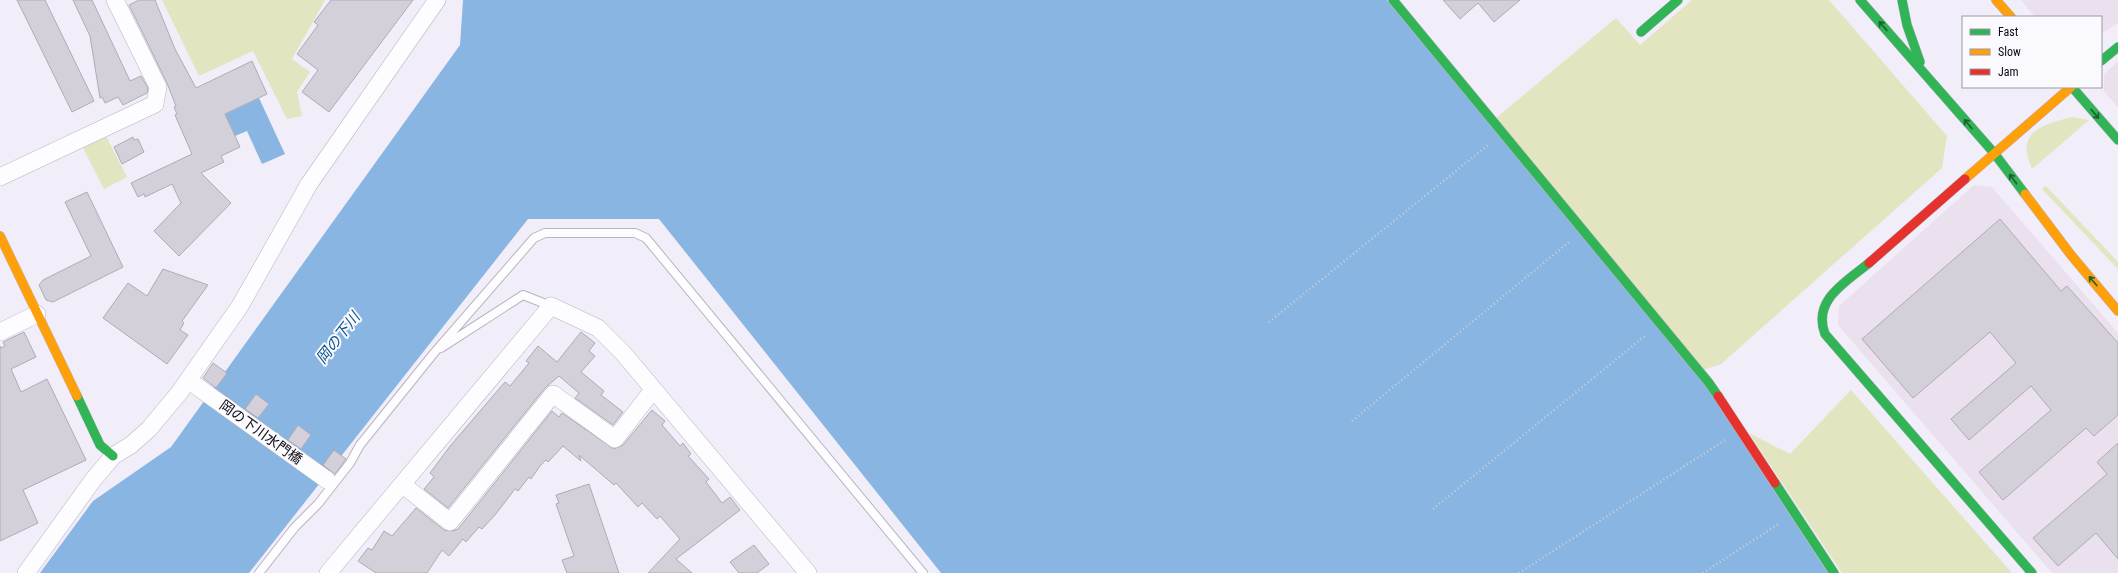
<svg xmlns="http://www.w3.org/2000/svg" width="2118" height="573" viewBox="0 0 2118 573" font-family="'Roboto Condensed','Noto Sans JP',sans-serif">
	<rect width="100%" height="100%" fill="#f1eef9"/>
	<path fill="#ebe0ee" d="M2021,0H2118V23L2101,34V17H2035Z
		M2118,61V108L2104,91V74Z
		M1974,185L1992,187L2118,333V573H2052L1838,325L1839,306Z"/>
	<path fill="#e2e5bf" d="M162,0H325L292,59L310,72L297,92L302,116L287,119L253,51L199,76Z
		M1692,0H1829L1947,136L1942,168L1721,364L1703,370L1495,119L1616,18L1640,45Z
		M2072,117L2089,120L2032,169C2015,131 2042,125 2072,117Z
		M106,136L127,177L104,189L83,148Z
		M2046,186L2118,262V269L2042,189Z
		M1851,390L2012,573H1842L1749,433L1790,454Z"/>
	<path fill="#89b5e3" d="M463,0H1387L1702,380L1828,573H941L659,219H528L249,573H40L93,501L171,447L460,45Z
		M259,98L285,154L262,164L247,131L235,136L225,114Z"/>
	<path fill="#d3d0da" stroke="#adabb4" d="M17,0H45L94,101L72,112Z
		M73,0H92L130,81L141,76L148,88L147,93L123,105L118,97L105,103L102,97L100,98L90,36Z
		M139,0H155L175,49L196,88L252,61L267,94L225,114L240,147L221,156L224,162L201,173L231,203L179,256L154,231L181,203L172,184L145,197L144,194L138,197L131,183L192,154L175,115L177,114L174,107L176,106L167,83L129,5Z
		M331,0H413L329,112L302,92L318,70L297,54L318,25L314,22Z
		M1443,0H1520L1494,22L1478,3L1460,19Z
		M133,137L134,140L138,139L144,152L122,164L114,147Z
		M87,192L123,267L53,302L46,300L39,285L43,280L91,256L65,202Z
		M2000,219L2061,291L2067,286L2118,343V415L2094,436L2086,428L2003,500L1979,472L2051,410L2031,386L1969,440L1951,419L2016,363L1990,332L1913,398L1862,339Z
		M163,269L208,285L182,321L184,323L180,330L188,335L167,364L103,318L128,283L147,296Z
		M24,332L36,357L11,369L21,392L47,379L86,460L23,490L38,523L0,541V346L1,348L5,346L3,342Z
		M581,332L595,343L589,351L595,356L581,372L604,391L601,395L623,412L613,425L575,398L579,393L559,376L545,388L448,508L424,489L434,477L430,473L451,445L505,382L510,386L529,363L526,361L538,346L557,362Z
		M213,363L227,373L216,388L203,378Z
		M256,394L269,404L258,418L245,409Z
		M652,410L665,421L662,425L680,446L683,443L691,454L688,456L709,479L706,482L722,503L730,497L740,510L676,559L692,573H648L680,539L660,516L657,519L642,503L638,507L616,483L614,485L579,455L581,461L563,446L548,462L546,460L540,466L531,479L529,477L518,491L515,489L495,515L482,529L479,527L466,542L463,539L449,556L442,550L427,573H376L358,561L368,548L372,550L384,531L392,536L416,508L444,530L453,531L458,529L552,411L559,417L562,413L614,449L623,445Z
		M298,425L311,435L301,449L288,440Z
		M2118,443V559L2096,533L2058,566L2033,538L2107,474L2097,462Z
		M334,450L346,459L335,474L323,465Z
		M589,484L619,573H567L562,560L574,556L556,504L559,503L556,495Z
		M754,545L769,564L757,573H739L730,562Z"/>
	<g fill="none" stroke-linecap="round" stroke-linejoin="round">
		<g stroke="#b8b5bf" stroke-width="10">
			<path id="lane" d="M441,348L523,295L551,306
				M259,573L295,527L318,504L350,463L360,445L434,353L534,238L545,233H635L646,238L923,573"/>
		</g>
		<g stroke="#b8b5bf" stroke-width="18">
			<path id="street" d="M0,177L155,104L158,87L115,0
				M0,332L37,314
				M195,385L327,480
				M403,485L450,522L553,394L615,439L653,390
				M26,573L93,480L113,456L131,445L149,429L179,393L240,306L309,184L437,0
				M328,573L551,306L598,328L623,353L808,573"/>
		</g>
		<g stroke="#b8b5bf" stroke-width="10">
			<path id="fast" d="M1393,0L1709,383L1718,396
				M1860,0L1994,153L2025,194
				M1902,0L1907,25L1920,62
				M1641,32L1678,0
				M2101,61L2118,47
				M2072,87L2118,140
				M1869,263C1846,282 1812,300 1825,334L2032,573
				M77,396L100,445L113,456
				M1775,483L1834,573"/>
		</g>
		<g stroke="#b8b5bf" stroke-width="10">
			<path id="slow" d="M1996,0L2011,17
				M1965,179L2071,87
				M2025,194L2071,255L2118,311
				M0,236L77,396"/>
		</g>
		<g stroke="#b8b5bf" stroke-width="10">
			<path id="jam" d="M1869,263L1965,179
				M1718,396L1775,483"/>
		</g>
		<path stroke="#ceced1" stroke-width="2.5" stroke-dasharray="1 3" stroke-linecap="butt" d="M1269,322L1488,145
			M1352,421L1569,242
			M1433,509L1646,335
			M1519,573L1725,440
			M1703,573L1780,523"/>
		<use href="#lane" stroke="#fdfcfe" stroke-width="8"/>
		<use href="#street" stroke="#fdfcfe" stroke-width="17"/>
		<use href="#fast" stroke="#30b455" stroke-width="9"/>
		<use href="#slow" stroke="#ff9f0a" stroke-width="9"/>
		<use href="#jam" stroke="#e5322d" stroke-width="9"/>
	</g>
	<defs><path id="oneway-shaft" d="M-6 0H5M1.5-3L5.5 0L1.5 3" fill="none" stroke-width="1.6" stroke-linecap="round" stroke-linejoin="round"/></defs>
	<g stroke="#1e5f34">
		<use href="#oneway-shaft" transform="translate(1883 26) rotate(-131)"/>
		<use href="#oneway-shaft" transform="translate(2095 114) rotate(49)"/>
		<use href="#oneway-shaft" transform="translate(1968 124) rotate(-131)"/>
		<use href="#oneway-shaft" transform="translate(2013 179) rotate(-127)"/>
		<use href="#oneway-shaft" transform="translate(2093 281) rotate(-130)"/>
	</g>
	<g text-anchor="middle" dominant-baseline="central" stroke-width="4" stroke-linejoin="round" paint-order="stroke">
		<g font-size="14" fill="#0c0a12" stroke="#faf9fe">
			<text transform="translate(261 432) rotate(36)">岡の下川水門橋</text>
		</g>
		<g font-size="15" font-style="italic" fill="#0a548c" stroke="#faf9fe">
			<text transform="translate(338 338) rotate(-52)">岡の下川</text>
		</g>
	</g>
	<rect x="1962" y="16" width="140" height="72" fill="#faf9fe" stroke="#9b99a0"/>
	<rect x="1970" y="29" width="20" height="6" fill="#30b455" stroke="#9b99a0"/>
	<text x="1998" y="36" font-size="12" fill="#0c0a12">Fast</text>
	<rect x="1970" y="49" width="20" height="6" fill="#ff9f0a" stroke="#9b99a0"/>
	<text x="1998" y="56" font-size="12" fill="#0c0a12">Slow</text>
	<rect x="1970" y="69" width="20" height="6" fill="#e5322d" stroke="#9b99a0"/>
	<text x="1998" y="76" font-size="12" fill="#0c0a12">Jam</text>
</svg>
